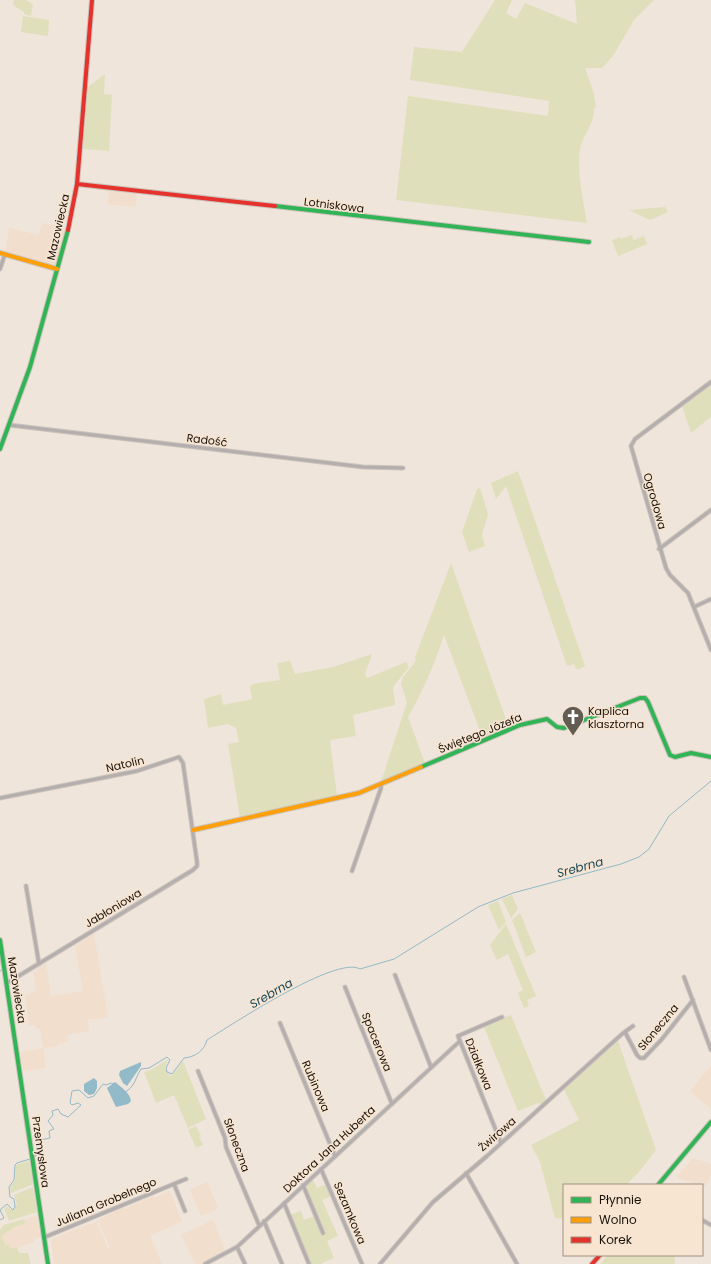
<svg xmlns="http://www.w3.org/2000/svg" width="711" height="1264" viewBox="0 0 711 1264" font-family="Poppins,sans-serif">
	<rect width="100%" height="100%" fill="#efe5da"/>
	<path fill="#f1decc" d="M109,189L137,192L136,207L108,204Z
		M42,223L66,228L56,264L52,265L6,251L9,228L39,235Z
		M94,934L108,1018L88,1019L89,1031L67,1035L68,1042L58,1044V1046L44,1048L45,1068L25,1071L23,1069L20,1052L43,1048L40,1029L36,1028L35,1025L29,1026L25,995L36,991L33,972H36L37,968L46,963L51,996L83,991L75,946Z
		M711,1066V1109L690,1091Z
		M693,1158L711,1164V1175L705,1187L678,1178L677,1176Z
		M207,1182L218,1207L217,1209L201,1216L190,1190Z
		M170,1191L182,1221L150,1236L162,1264H54L51,1240L75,1229L97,1222L108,1249L110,1248L98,1220L123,1207L127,1209L130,1206L146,1199L152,1196L154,1198Z
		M37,1216L40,1237L34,1239V1242L0,1253V1230L4,1225Z
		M213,1220L225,1251L200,1264H196L181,1235Z"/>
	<path fill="#dfdfbc" d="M14,0H26L33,4L31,16L24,14V12L13,5Z
		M495,0H512L506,13L516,19L525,3L577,24L575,0H654L634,20L613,56L602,68H585L594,94L596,108H594C595,123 583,135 580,149C577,173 583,200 587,223L396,200L408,96L548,116L549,101L410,80L414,47L462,52Z
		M23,16L49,20L48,36L21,32Z
		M105,74L104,94L112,95L109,151L83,149L88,87Z
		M665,207L668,212L650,220L629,210Z
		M631,235L634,240L644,236L647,244L618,256L612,240L620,237L621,239Z
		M711,384V417L691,433L682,406Z
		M518,471L585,666L577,670L574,664L567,666L506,486L496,499L491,483Z
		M480,488L488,514L482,535L485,546L469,552L462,532L477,489Z
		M451,563L509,728L483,739L444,635C435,664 423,690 408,717L425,763L381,782L407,702L401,684L403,677L416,661L415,657Z
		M372,654L365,674L367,678L406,662L409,667L393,687L395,705L353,715L356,736L330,740L337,796L240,818L228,744L239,742L236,728L228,724L208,728L204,699L221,694L223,705L252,699L250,687L253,684L280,680L277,663L290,661L295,674L333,667Z
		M512,895L518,909L511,918L502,899Z
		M498,901L506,922L499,930L488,905Z
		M520,913L536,952L526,957L512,920Z
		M506,924L536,996L527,1000L529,1006L524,1008L518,993L523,990L508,954L497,960L490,945Z
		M511,1015L546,1100L541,1105L538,1103L518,1111L483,1025Z
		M618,1041L656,1150L639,1172L626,1185H564V1219L555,1218L540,1162L531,1145L579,1120L564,1090Z
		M168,1059L165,1068L167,1073L172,1076L183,1061L206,1119L188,1128L174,1095L156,1103L144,1072L151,1070Z
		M196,1126L201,1136L199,1137L203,1145L196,1148L188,1130Z
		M29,1161L33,1184L11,1193L10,1187L15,1181L16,1165Z
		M312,1178L317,1188L327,1184L332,1196L322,1200L338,1236L327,1241L334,1258L322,1263V1264H311L290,1215L301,1211L304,1220L315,1216L322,1234L325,1233L306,1187Z
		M33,1187L37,1212L9,1221L4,1209L7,1206L12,1210L17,1205L14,1195Z
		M24,1219L25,1224L16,1226L1,1236L6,1246L9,1244L10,1249L17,1247L19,1253H28L31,1264H0V1230L4,1225Z
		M608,1255H674L675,1264H600Z"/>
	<path fill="#92bac8" d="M141,1062V1066L127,1086L123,1083L119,1075L120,1071Z
		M94,1078L97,1081V1088L94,1094L89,1095L84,1091V1084Z
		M115,1082C121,1087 130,1093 131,1101L128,1104L116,1107L115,1105L107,1088Z"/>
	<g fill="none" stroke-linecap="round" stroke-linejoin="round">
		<path stroke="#92bac8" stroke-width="1" d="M0,971L2,970
			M125,1092C135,1087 135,1078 141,1069L149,1068L167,1057L170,1060L166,1068L167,1072L172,1074L184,1058C195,1057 204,1051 207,1040C231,1025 337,955 360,969L394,959L478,907L513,893L621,864L639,857L649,849L669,816L711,781
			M33,1157L36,1156L40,1140L50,1138L49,1131L54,1129L48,1121L53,1115L52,1111L58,1109L61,1114L68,1117L81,1105L78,1103L72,1105L70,1103L72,1091L79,1090L88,1098L94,1096L103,1084L106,1085L111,1083L114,1084
			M0,1220L4,1218L0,1210L7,1204L13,1210L15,1207L14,1199L10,1197L9,1187L14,1180L15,1165L17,1163L30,1159"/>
		<g stroke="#cbc3bb" stroke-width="5">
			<path id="street" d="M0,269L5,254
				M711,382L635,439L631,446L666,568L670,575L688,593L711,650
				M9,425L363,467L403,468
				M659,549L711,510
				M694,607L711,599
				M0,798L137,771L179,757L183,763L197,862V866L193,870L7,983
				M352,871L381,788V784
				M26,886L39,964
				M395,975L431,1067
				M684,977L711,1050
				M345,987L392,1104
				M280,1023L335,1156
				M625,1032L637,1055L640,1058H644L662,1039L693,1000
				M198,1071L225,1138L226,1147L259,1225
				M501,1143L458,1036L502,1017
				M321,1169L362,1264
				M466,1173L517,1264
				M174,1184L185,1211
				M303,1185L323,1233
				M284,1203L309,1264
				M702,1220L711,1225
				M264,1221L282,1264
				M45,1237L186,1179
				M237,1247L245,1264
				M205,1264L237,1247L460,1041
				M380,1264L433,1202L487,1156L622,1034L633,1026"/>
		</g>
		<g stroke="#cbc3bb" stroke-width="6">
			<path id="fast" d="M275,206L589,242
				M0,449L30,367L68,230
				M421,767L520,725L547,719L557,727L564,728L640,698H645L648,702L670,755L675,757L691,753L711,757
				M0,940L48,1264
				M658,1185L711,1122"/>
		</g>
		<g stroke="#cbc3bb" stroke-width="6">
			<path id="slow" d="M0,253L57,269
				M193,830L359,793L421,767"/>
		</g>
		<g stroke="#cbc3bb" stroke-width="6">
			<path id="jam" d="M77,184L275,206
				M68,230L77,184L92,0
				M592,1264L600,1255"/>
		</g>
		<use href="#street" stroke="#b4afae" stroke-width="3"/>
		<use href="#fast" stroke="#30b455" stroke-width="4"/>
		<use href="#slow" stroke="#ff9f0a" stroke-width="4"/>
		<use href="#jam" stroke="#e5322d" stroke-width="4"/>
	</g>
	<defs>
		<g id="church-pin" transform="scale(1.15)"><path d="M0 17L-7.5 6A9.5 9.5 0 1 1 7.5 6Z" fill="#635c53" stroke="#f8e5d1"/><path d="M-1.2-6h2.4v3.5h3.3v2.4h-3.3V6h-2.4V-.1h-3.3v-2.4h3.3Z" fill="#fff"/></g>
	</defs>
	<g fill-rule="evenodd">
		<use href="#church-pin" x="573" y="717"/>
	</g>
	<g text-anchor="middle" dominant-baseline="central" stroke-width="3" stroke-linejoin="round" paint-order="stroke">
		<g font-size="11" fill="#18120b" stroke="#f8e5d1">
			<text transform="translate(334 205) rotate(7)">Lotniskowa</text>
			<text transform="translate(58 227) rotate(-77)">Mazowiecka</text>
			<text transform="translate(207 440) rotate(7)">Radość</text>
			<text transform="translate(655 501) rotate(74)">Ogrodowa</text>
			<text transform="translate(480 733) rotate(-22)">Świętego Józefa</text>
			<text transform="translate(125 764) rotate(-13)">Natolin</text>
			<text transform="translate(113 908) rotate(-31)">Jabłoniowa</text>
			<text transform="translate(17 990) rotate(81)">Mazowiecka</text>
			<text transform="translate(658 1027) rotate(-50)">Słoneczna</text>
			<text transform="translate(377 1042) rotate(68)">Spacerowa</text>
			<text transform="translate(479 1064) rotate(68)">Działkowa</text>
			<text transform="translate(316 1086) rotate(67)">Rubinowa</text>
			<text transform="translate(497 1134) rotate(-41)">Żwirowa</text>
			<text transform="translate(237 1145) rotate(70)">Słoneczna</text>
			<text transform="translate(329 1149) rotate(-43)">Doktora Jana Huberta</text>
			<text transform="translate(41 1152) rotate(82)">Przemysłowa</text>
			<text transform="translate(106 1202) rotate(-23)">Juliana Grobelnego</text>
			<text transform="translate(350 1213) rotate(67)">Sezamkowa</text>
		</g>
		<g font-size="11" fill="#18120b" stroke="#f8e5d1" text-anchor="start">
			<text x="588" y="711">Kaplica<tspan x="588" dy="13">klasztorna</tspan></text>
		</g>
		<g font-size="12" font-style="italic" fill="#14485b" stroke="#f8e5d1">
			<text transform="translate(580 867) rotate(-15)">Srebrna</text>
			<text transform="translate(271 993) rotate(-30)">Srebrna</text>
		</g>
	</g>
	<rect x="563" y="1184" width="140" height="72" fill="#f8e5d1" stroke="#9e9182"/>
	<rect x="571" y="1197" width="20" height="6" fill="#30b455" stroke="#9e9182"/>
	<text x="599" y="1204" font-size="12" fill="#18120b">Płynnie</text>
	<rect x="571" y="1217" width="20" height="6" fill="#ff9f0a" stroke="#9e9182"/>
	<text x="599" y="1224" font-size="12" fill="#18120b">Wolno</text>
	<rect x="571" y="1237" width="20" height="6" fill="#e5322d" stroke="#9e9182"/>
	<text x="599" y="1244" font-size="12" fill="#18120b">Korek</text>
</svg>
